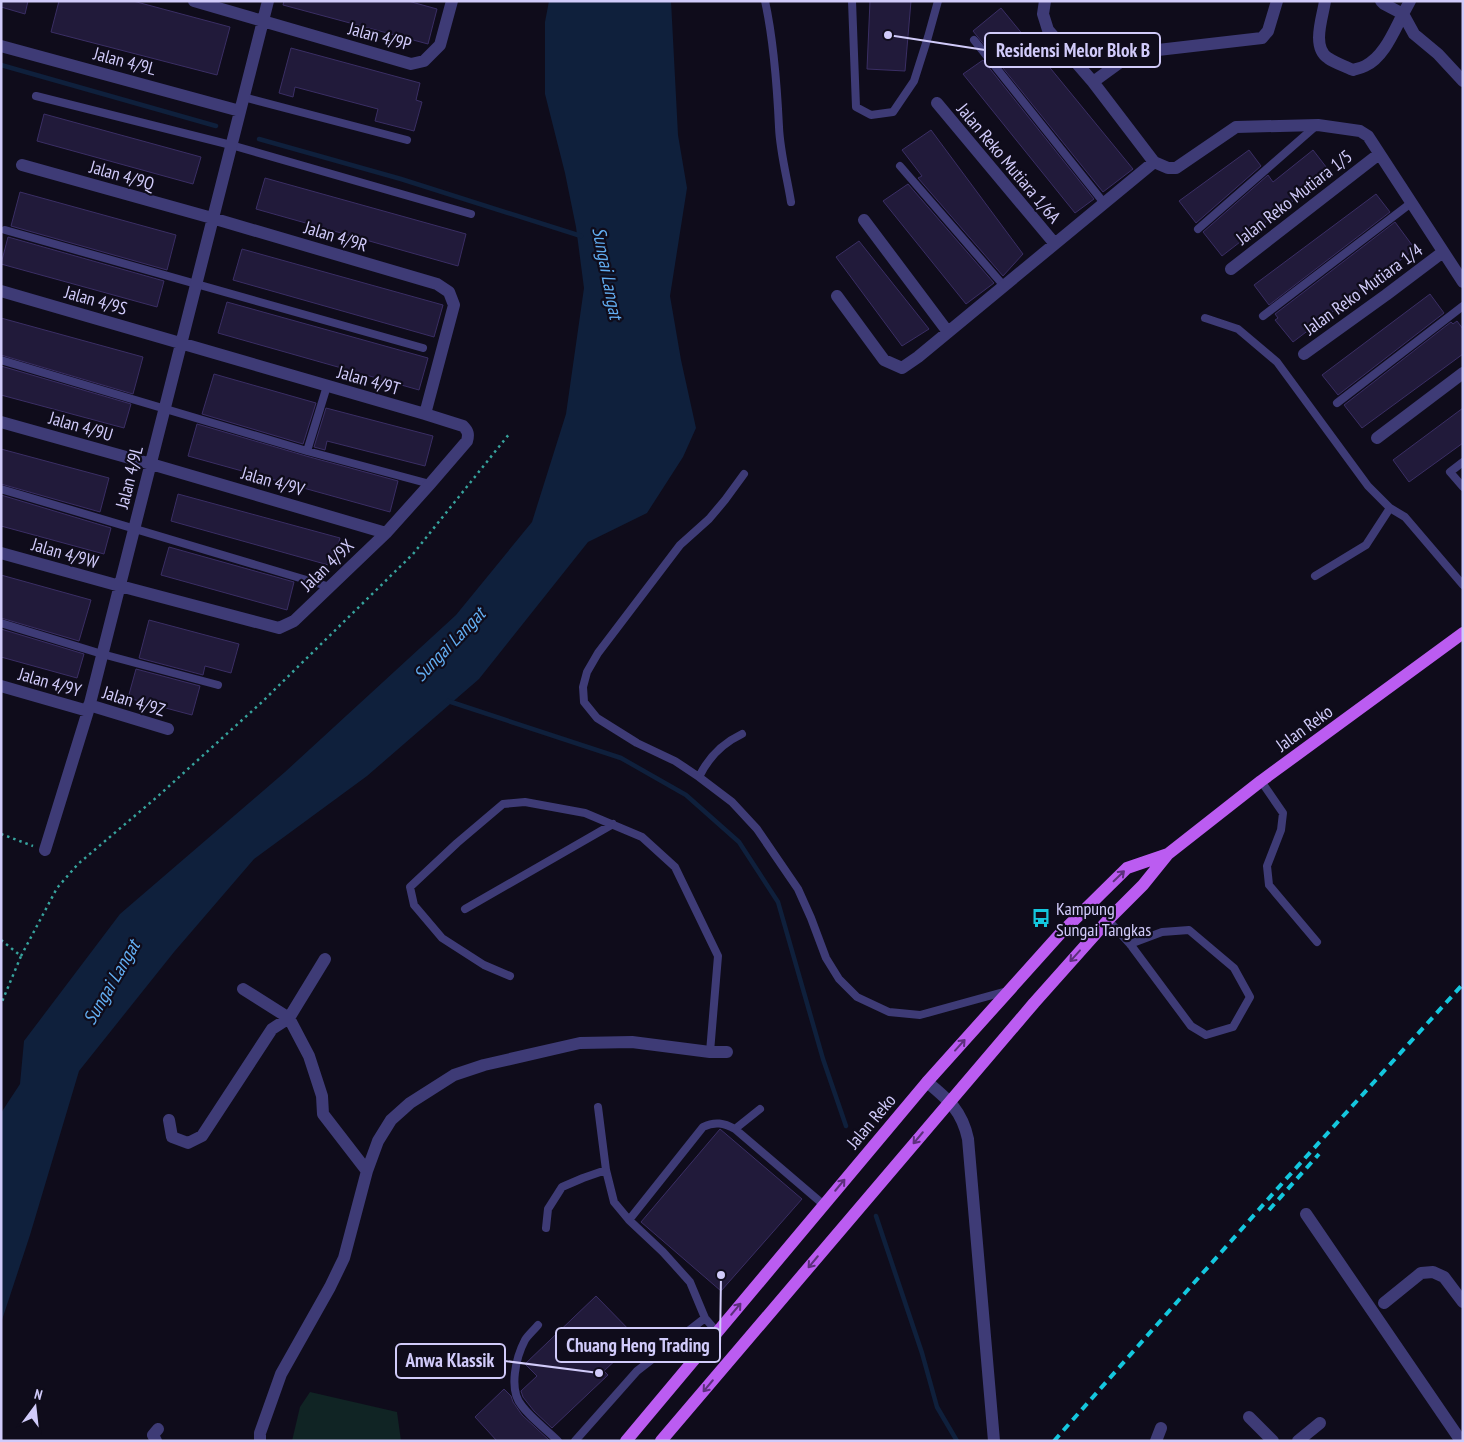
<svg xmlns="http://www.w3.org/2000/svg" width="1464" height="1442" viewBox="0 0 1464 1442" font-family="'PT Sans Narrow',sans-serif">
	<rect width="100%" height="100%" fill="#0f0c1b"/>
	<path fill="#102424" d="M310,1392L397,1412L401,1441H292L300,1407Z"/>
	<path fill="#0f203c" d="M549,1H671L678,135L687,188L670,296L681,360L696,428L683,457L647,513L588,542L479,679L367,776L254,859L174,952L79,1071L30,1235L1,1323V1113L20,1084L24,1041L120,914L285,772L456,615L532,522L566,414L584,288L576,227L565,173L545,94V22Z"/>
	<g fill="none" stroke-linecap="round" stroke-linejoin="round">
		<path stroke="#0f203c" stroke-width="4.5" d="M1,65L216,126
			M259,139L401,179L581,236
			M448,701L621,758L686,795L739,842L778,902L823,1059L846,1126
			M876,1216L922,1353L937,1407L957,1441"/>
	</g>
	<path fill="#211a3a" stroke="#3a2e64" d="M1,1H28L25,14L1,7Z
		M59,1H133L230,27L217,75L51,32Z
		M284,1H408L437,9L428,44L283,5Z
		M870,1H911L905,71L867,69Z
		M1001,8L1133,169L1103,192L973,31Z
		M291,48L420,83L416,100L422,102L414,131L375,121L378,109L295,87L293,97L279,93Z
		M983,60L1094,199L1075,213L963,74Z
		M44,114L201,157L193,184L37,141Z
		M931,130L1023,254L1003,276L918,178L922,176L902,150Z
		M1249,150L1261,166L1196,223L1179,201Z
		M1313,150L1330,172L1222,256L1203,232L1268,175L1273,182Z
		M265,178L466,234L458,266L256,209Z
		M908,184L994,283L966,304L883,201Z
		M20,192L176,235L167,270L11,226Z
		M1376,194L1390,212L1269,305L1254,285Z
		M1395,222L1415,249L1293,342L1275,320L1278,318L1275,314Z
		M8,237L164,281L157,307L1,264Z
		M859,241L929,329L902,346L836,257Z
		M242,249L443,305L434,337L233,280Z
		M1430,294L1444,313L1338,395L1322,375Z
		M227,302L428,358L419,390L218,333Z
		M1,318L143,357L133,394L1,355Z
		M1457,321L1463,329V354L1362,428L1344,405L1451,322L1453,324Z
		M1,366L131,404L124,428L1,395Z
		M214,374L316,403L303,444L202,414Z
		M326,408L433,436L425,466L327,441L325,450L314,447Z
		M1463,408V443L1409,482L1393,460Z
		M197,424L306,456L398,481L390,512L188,456Z
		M1,449L109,478L100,512L1,484Z
		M178,494L340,538L332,566L171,521Z
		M1,495L111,528L104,554L1,526Z
		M169,547L294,582L287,610L161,575Z
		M1,575L91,600L79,641L1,618Z
		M149,620L239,644L231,673L205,666L203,675L139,658Z
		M1,629L84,654L77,678L1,657Z
		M136,669L200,686L192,715L128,698Z
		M720,1129L802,1199L721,1291L641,1222Z
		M596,1296L638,1339L604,1371L608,1375L552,1428L534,1411L523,1397L521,1391L537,1376L525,1364Z
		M504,1389L511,1396L513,1402L522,1415L550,1441H497L475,1417Z"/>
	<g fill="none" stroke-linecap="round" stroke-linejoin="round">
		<path stroke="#37a39d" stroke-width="2.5" stroke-dasharray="2.5 4" stroke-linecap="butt" d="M1,834L33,846
			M1,940L21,956L1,1004
			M21,956L57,888L78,864L157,797L262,702L413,554L510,433"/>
		<path stroke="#3e3b76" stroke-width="8" d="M765,1C774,42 777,85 779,127C780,152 787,177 791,202
			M852,1L856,107L871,115L893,112L914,81L928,37L938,1
			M974,40L1104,203
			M36,96L231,145L471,214
			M243,97L407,140
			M900,166L1004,286
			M1198,229L1317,125
			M5,230L423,348
			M1263,316L1411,203
			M1205,318L1238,329L1277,362L1368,486L1390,508L1405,517L1463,585
			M1,360L307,451L430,484
			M1337,403L1463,306
			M307,451L327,386
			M1463,462L1450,472L1463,487
			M744,474L725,500L709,519L680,545L598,653L587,672L583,687L584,702L597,718L637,743L675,761L699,777L732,802L757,829L798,889L811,918L826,958L839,979L857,997L889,1012L920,1015L1007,991
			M1,489L330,587
			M1315,576L1366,545L1390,508
			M1,623L102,654L218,685
			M699,777C708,758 723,743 742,734
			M1261,781L1283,813L1281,830L1267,866L1269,885L1317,942
			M465,909L613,824
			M1108,920L1130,944L1191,1026L1206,1035L1233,1027L1250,997L1234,968L1189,930L1162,932L1130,944
			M510,976L484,965L442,938L414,905L410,887L457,843L503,804L525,802L585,813L642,837L675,867L718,956L710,1052
			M598,1107L606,1170L614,1202L629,1220L663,1252L690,1282L705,1318
			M735,1129L760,1109
			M629,1220L703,1127C715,1121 724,1123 735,1129L824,1205
			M546,1228L548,1209L562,1187L583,1178L606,1170
			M538,1325C534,1330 528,1335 525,1340C516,1357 508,1390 522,1406C532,1419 546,1429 558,1441
			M575,1441L637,1371L705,1318L717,1332"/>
		<path stroke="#3e3b76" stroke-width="12" d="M194,1L411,64L424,61L440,45L452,1
			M1045,1L1043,14L1048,30L1093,82L1154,162L1168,168H1176L1236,127L1318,125L1360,131L1368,136L1463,282
			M1325,1C1323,16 1311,47 1328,58C1335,63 1345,66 1353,70C1356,69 1361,68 1365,66C1384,57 1394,31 1403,14L1384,4L1381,1
			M1410,1L1403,14L1414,34L1438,54L1463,81
			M1,46L240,111
			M1093,82L1126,58L1135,55L1158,50L1262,38L1268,31L1277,1
			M937,103L1055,244
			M864,220L948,332
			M1231,269L1379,154
			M1,291L425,414L454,305L449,292L437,284L212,218L22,165
			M837,296L884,360L902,368L918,357L1154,162
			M1304,354L1386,295L1443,252
			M1,422L151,464L386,533
			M1377,438L1463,373
			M1,553L120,586L279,628L294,621L386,533L430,484L467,441C469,434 468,431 463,426L425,414
			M1,686L88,711
			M89,705L168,729
			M45,850L88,711L268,1
			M243,989L289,1018L309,1056L322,1096L323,1114L367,1171
			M927,1082C949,1100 962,1111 968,1139L994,1441
			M169,1120L172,1137L188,1143L202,1136L272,1029L289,1018L325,959
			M1306,1214L1461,1441
			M1384,1303L1421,1273L1433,1272L1444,1277L1463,1302
			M1249,1417L1273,1441
			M156,1441L153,1435L158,1429
			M260,1441V1433L281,1374L330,1287L344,1258L367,1171L378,1141L391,1120L410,1103L454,1075L484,1065L580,1043L632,1042L710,1052H727
			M1156,1441L1161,1428
			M1298,1441L1320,1423"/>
		<path stroke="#bb5cf1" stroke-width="12" d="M626,1441L927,1082L1059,935L1127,868L1168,854
			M661,1441L1034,1003L1108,920L1143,885L1168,854L1261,781L1463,633"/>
		<path stroke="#14c7de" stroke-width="4" stroke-dasharray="8 6" stroke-linecap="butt" d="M1269,1210L1319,1154
			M1054,1441L1286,1179L1463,984"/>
	</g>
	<defs><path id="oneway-shaft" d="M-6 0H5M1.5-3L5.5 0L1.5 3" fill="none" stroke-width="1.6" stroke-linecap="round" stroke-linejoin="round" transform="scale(1.25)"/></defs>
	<g stroke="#5c307b">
		<use href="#oneway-shaft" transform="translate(1119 876) rotate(-44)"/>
		<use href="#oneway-shaft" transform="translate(1075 956) rotate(132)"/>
		<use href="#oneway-shaft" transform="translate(960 1045) rotate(-48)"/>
		<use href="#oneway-shaft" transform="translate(918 1138) rotate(130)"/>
		<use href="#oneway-shaft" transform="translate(840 1185) rotate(-50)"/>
		<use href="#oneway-shaft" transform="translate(813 1262) rotate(130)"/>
		<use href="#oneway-shaft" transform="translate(736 1309) rotate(-50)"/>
		<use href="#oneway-shaft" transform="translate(708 1386) rotate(130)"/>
	</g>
	<defs>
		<g id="bus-bare" transform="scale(1.5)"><path d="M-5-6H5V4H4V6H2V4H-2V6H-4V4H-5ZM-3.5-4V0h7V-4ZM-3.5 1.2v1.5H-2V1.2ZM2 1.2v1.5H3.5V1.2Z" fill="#14c7de" stroke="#0f0c1b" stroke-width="2.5" paint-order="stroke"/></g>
	</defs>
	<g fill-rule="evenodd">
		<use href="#bus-bare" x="1041" y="918"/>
	</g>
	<g text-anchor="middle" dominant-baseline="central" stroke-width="4.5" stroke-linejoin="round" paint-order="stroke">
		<g font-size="18" fill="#d1cbfa" stroke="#0f0c1b">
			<text transform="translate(380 36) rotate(15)">Jalan 4/9P</text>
			<text transform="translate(125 61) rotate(15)">Jalan 4/9L</text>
			<text transform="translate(1009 163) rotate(50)">Jalan Reko Mutiara 1/6A</text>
			<text transform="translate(122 175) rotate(16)">Jalan 4/9Q</text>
			<text transform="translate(1294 197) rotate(-38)">Jalan Reko Mutiara 1/5</text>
			<text transform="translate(336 236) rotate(17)">Jalan 4/9R</text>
			<text transform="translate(1363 289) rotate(-36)">Jalan Reko Mutiara 1/4</text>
			<text transform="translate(96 300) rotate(16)">Jalan 4/9S</text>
			<text transform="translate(369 380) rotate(16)">Jalan 4/9T</text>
			<text transform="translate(81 426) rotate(16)">Jalan 4/9U</text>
			<text transform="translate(129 477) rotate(-76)">Jalan 4/9L</text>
			<text transform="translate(273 481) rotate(16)">Jalan 4/9V</text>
			<text transform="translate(65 553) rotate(16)">Jalan 4/9W</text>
			<text transform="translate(327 565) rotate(-44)">Jalan 4/9X</text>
			<text transform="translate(50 682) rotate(16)">Jalan 4/9Y</text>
			<text transform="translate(134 701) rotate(17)">Jalan 4/9Z</text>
			<text transform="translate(1304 728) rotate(-36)">Jalan Reko</text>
			<text transform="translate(871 1121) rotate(-50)">Jalan Reko</text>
		</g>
		<g font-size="18" fill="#d1cbfa" stroke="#0f0c1b" text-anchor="start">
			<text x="1056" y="908">Kampung<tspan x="1056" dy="21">Sungai Tangkas</tspan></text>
		</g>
		<g font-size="19" font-style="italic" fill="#62adf1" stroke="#0f0c1b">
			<text transform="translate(608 273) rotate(79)">Sungai Langat</text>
			<text transform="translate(449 644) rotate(-46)">Sungai Langat</text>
			<text transform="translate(111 982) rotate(-60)">Sungai Langat</text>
		</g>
	</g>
	<path fill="none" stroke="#d1cbfa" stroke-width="2" d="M888 35L985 50M721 1275L720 1345M599 1373L505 1361"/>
	<g fill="#d1cbfa" stroke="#0f0c1b" stroke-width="2">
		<circle cx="888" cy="35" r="5"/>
		<circle cx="721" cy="1275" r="5"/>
		<circle cx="599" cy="1373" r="5"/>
	</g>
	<g fill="#0f0c1b" stroke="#d1cbfa" stroke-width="2">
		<rect x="985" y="33" width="175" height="34" rx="5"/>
		<rect x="556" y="1328" width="164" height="34" rx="5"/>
		<rect x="396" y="1344" width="109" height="34" rx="5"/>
	</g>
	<g font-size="19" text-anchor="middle" font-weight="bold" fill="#d1cbfa">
		<text x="1073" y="57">Residensi Melor Blok B</text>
		<text x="638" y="1352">Chuang Heng Trading</text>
		<text x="450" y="1367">Anwa Klassik</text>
	</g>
	<rect width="1464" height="1442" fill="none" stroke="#d1cbfa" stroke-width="5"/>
	<g transform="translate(35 1407) rotate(15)" stroke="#0f0c1b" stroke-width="4" paint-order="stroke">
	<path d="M0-4L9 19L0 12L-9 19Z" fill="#d1cbfa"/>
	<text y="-8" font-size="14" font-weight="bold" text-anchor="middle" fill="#d1cbfa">N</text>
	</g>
</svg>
